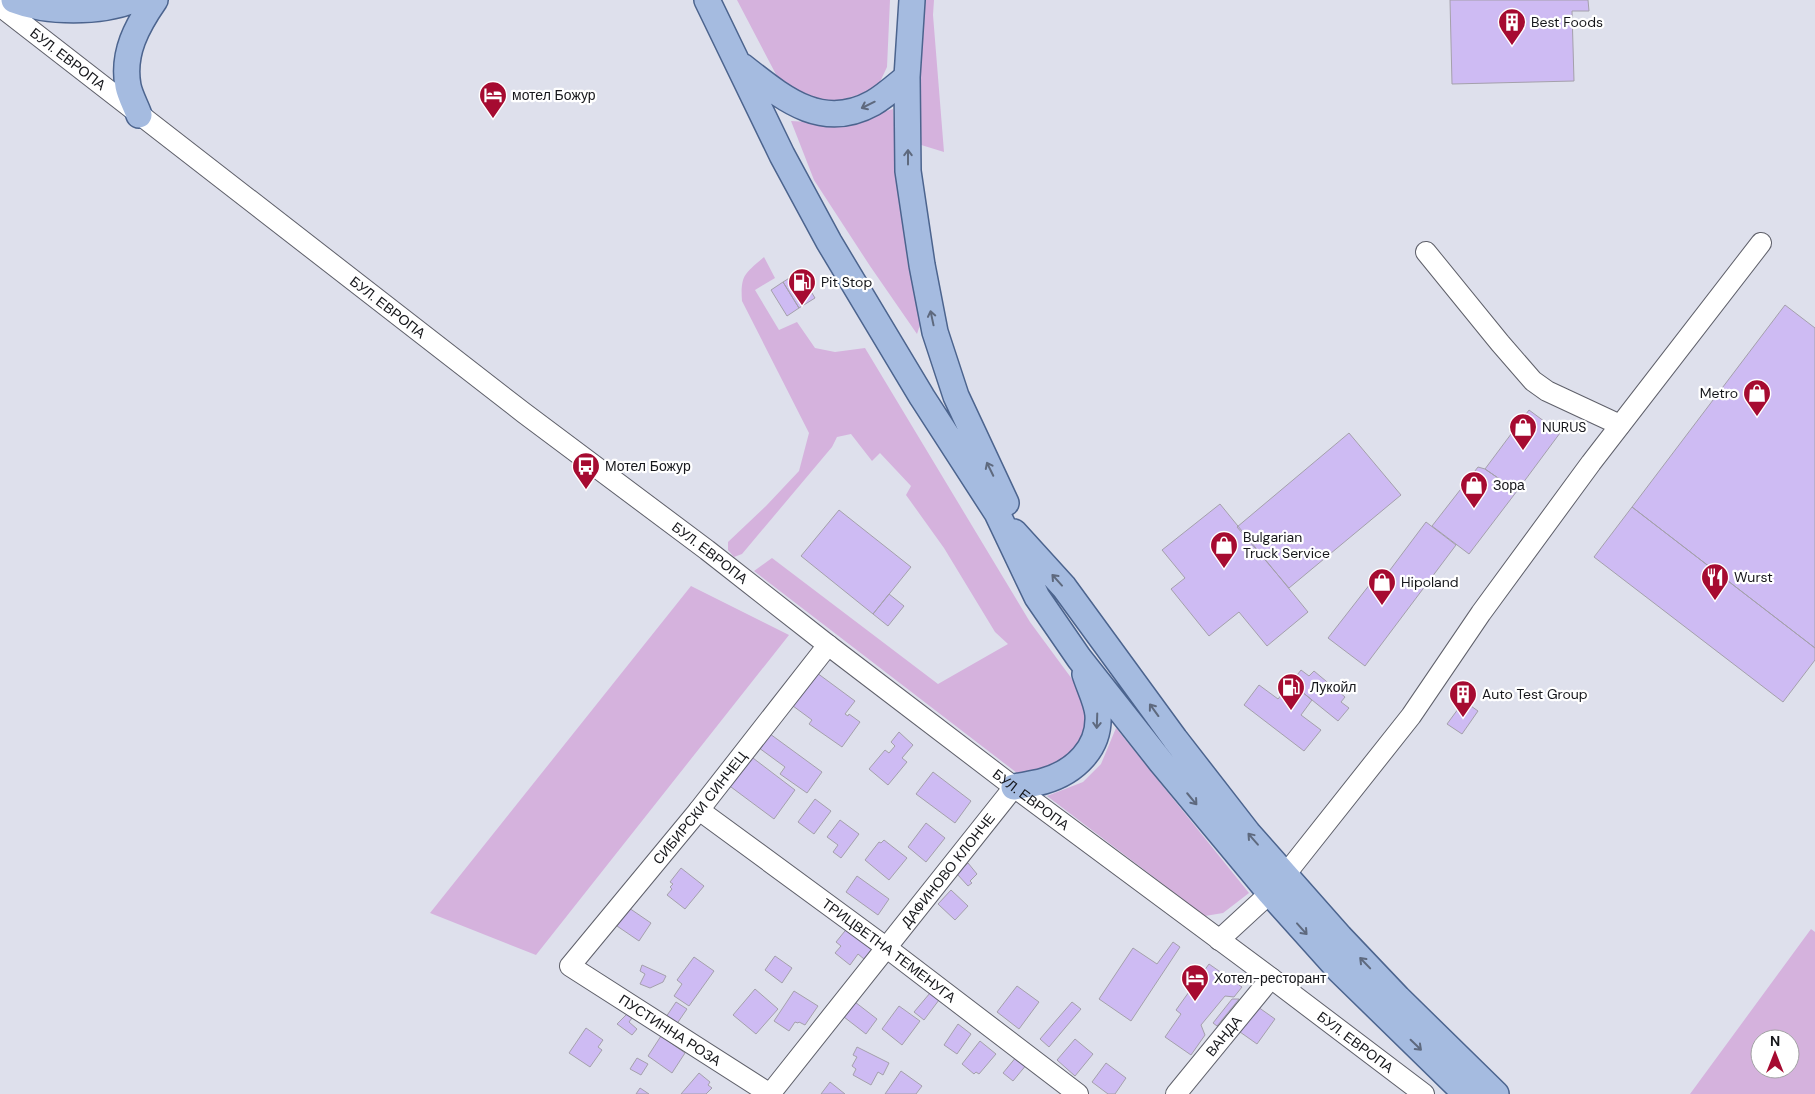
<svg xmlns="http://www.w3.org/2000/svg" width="1815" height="1094" viewBox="0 0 1815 1094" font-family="'DM Sans',sans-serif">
	<rect width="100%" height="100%" fill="#dee0ec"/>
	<path fill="#d5b2dd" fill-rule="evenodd" d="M737,0H890L887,67L878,86L858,95L837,101H812L781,84Z
		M921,0H934L933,15L944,152L918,144Z
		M893,109L898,188L908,265L922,319L917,334L870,266L814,180L791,121L826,123L863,118Z
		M764,257L775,278L755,290L779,330L797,322L815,348L835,352L865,348L1030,622L1086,698L1088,727L1074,753L1052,769L1017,773L754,571L772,558L938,684L1008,644L995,632L944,548L906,495L911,486L880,453L872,461L851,434L837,437L832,447L742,554L734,557L728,550V542L766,506L799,471L809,433L742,301C740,274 746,273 764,257Z
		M691,586L789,635L536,955L430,913Z
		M1116,728L1249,893L1223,913L1205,916L1047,796L1083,782L1101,764Z
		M1811,929L1815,932V1094H1690ZM1760,1039H1790V1069H1760Z"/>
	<path fill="#cebbf3" stroke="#a4a0ab" d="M1450,0H1588L1589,11H1572L1574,81L1452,84Z
		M799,272L815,298L799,308L783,282Z
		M783,282L799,308L787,316L771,290Z
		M1785,305L1815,328V648L1632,507Z
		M1529,410L1560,433L1517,491L1485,469Z
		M1349,433L1401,495L1289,588L1237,527Z
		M1478,467L1485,469L1517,491L1469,554L1432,526Z
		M1220,504L1308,612L1267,646L1239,612L1209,636L1171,589L1185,578L1162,550Z
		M1632,507L1815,648V660L1783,702L1594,557Z
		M839,510L911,567L873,614L801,556Z
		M1426,522L1456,545L1365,666L1328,638L1381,570L1387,574Z
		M889,594L904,606L888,626L873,614Z
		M813,670L855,701L845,714L848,716L849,714L860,722L842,747L809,724L812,720L789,703Z
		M1301,670L1309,676L1314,671L1345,697L1341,702L1349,708L1338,721L1291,683Z
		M1291,683L1312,700L1301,715L1321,730L1304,751L1244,705L1259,685L1278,699Z
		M1464,701L1478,711L1462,734L1447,724Z
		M766,731L822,772L807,793L780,774L785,767L755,745Z
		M899,732L913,745L902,758L907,762L888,785L869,769L885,750L889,753L895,746L891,742Z
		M749,755L795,790L774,819L727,784Z
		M933,772L971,801L955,823L916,794Z
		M815,799L831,811L814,834L798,822Z
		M840,820L859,834L841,858L833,852L838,845L827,837Z
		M926,823L945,838L926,862L908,847Z
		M884,840L907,858L889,880L865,860L879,842L881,843Z
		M968,863L977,874L970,881L972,883L968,886L957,874Z
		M681,868L704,886L685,909L667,895L672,889L670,887L673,884L670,882Z
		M857,876L889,899L878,915L846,892Z
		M951,890L968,906L955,920L938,904Z
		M629,908L651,923L639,941L617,926Z
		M849,926L874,946L864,959L858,954L850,965L835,953L841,946L836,942Z
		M1173,942L1180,947L1131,1021L1099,999L1133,948L1157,964Z
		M775,956L792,968L782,983L765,970Z
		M694,957L714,971L689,1006L674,996L682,984L677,980Z
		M1209,964L1242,987L1234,997L1225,996L1201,1025L1205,1035L1191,1055L1165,1037L1181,1014L1176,1010Z
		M642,965L666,976L663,982L650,988L640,984L645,974L640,971Z
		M1017,986L1039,1002L1019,1029L997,1012Z
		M755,989L778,1009L756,1034L733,1015Z
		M794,991L818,1006L805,1025L799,1022L798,1023L795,1022L789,1031L774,1021Z
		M930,993L939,1000L924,1020L914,1012Z
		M1232,999H1239L1217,1026L1213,1023Z
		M676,1002L687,1009L676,1025L666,1017Z
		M855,1002L877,1019L866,1034L844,1017Z
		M1072,1002L1081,1009L1049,1047L1040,1039Z
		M899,1006L920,1021L902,1045L882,1029Z
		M1258,1007L1275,1019L1257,1044L1240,1032Z
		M627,1014L632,1018L629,1022L637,1029L632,1035L617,1024Z
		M958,1024L971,1034L957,1054L944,1045Z
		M586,1028L603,1040L598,1047L602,1050L590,1067L569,1053Z
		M661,1036L685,1053L672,1073L648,1056Z
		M1075,1039L1093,1054L1075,1076L1057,1060Z
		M980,1041L996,1054L979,1074L976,1072L974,1074L962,1064Z
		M857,1047L889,1063L883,1075L878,1072L871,1085L853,1075L856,1069L852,1066L857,1057L853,1055Z
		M1017,1056L1027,1064L1013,1081L1003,1073Z
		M637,1058L648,1064L641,1075L630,1069Z
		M1106,1063L1126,1078L1115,1094H1108L1092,1082Z
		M901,1071L922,1086L916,1094H885Z
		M699,1073L710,1082L708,1085L712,1088L706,1094H681Z
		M830,1082L845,1094H821Z
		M640,1088L649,1094H636Z"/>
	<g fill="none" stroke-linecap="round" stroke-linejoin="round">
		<g stroke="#5f606a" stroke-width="22">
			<g id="minor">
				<path id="s1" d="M0,6L524,413L707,550L828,645L1014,787L1271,978L1424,1094"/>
				<path d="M1426,252L1500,343L1533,381L1547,391L1620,425"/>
				<path id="s2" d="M699,810L887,948L1078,1094"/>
				<path d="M1219,940L1270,893L1285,875L1411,716L1481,613L1591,463L1761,243"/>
				<path id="s3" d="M770,1094L570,966L699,810L828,645"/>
				<path id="s4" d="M770,1094L1014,787"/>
				<path id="s5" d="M1176,1094L1271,978"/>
			</g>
		</g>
		<g stroke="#4c648e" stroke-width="28">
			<path id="major" d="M14,0C47,13 100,13 133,0
				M707,0L782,155L829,242L922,397L997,513L1037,597L1079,658L1161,762L1270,893L1339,970L1466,1094
				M912,0L907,77L908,171L922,265L935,332L956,396L1006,503
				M742,66C782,97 821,132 873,103C885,96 896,86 907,77
				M139,115C136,106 130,96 128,86C122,53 137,26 155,0
				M1014,532L1064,587L1175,739L1248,833L1340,937L1398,998L1496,1094
				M1014,787C1024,785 1034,784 1044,781C1075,772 1100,748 1098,715C1097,702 1089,687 1085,674"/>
		</g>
		<use href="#minor" stroke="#fff" stroke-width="20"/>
		<use href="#major" stroke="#a5bbe0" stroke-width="25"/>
	</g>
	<defs><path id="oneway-shaft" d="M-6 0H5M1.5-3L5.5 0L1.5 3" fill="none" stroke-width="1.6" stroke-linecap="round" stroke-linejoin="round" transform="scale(1.25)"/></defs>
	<g stroke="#5e697e">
		<use href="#oneway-shaft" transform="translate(868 105) rotate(154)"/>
		<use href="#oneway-shaft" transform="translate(908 157) rotate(-90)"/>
		<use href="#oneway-shaft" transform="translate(932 318) rotate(-102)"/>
		<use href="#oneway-shaft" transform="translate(990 469) rotate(-116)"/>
		<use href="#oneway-shaft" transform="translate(1057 580) rotate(-132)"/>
		<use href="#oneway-shaft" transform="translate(1154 710) rotate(-126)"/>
		<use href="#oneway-shaft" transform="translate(1097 721) rotate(92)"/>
		<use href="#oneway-shaft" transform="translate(1192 799) rotate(50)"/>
		<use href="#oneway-shaft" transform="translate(1253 839) rotate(-131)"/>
		<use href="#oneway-shaft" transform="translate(1302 929) rotate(48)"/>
		<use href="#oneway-shaft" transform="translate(1365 963) rotate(-134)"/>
		<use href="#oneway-shaft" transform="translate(1416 1045) rotate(44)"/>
	</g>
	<defs>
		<g id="building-pin" transform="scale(1.4375)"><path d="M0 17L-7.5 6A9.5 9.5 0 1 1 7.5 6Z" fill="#a60b31" stroke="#fff"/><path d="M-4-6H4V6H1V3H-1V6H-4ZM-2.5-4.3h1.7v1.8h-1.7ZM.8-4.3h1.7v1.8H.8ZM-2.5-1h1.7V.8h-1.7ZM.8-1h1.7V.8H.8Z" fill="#fff"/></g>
		<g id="hotel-pin" transform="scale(1.4375)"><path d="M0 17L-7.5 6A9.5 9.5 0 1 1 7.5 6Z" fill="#a60b31" stroke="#fff"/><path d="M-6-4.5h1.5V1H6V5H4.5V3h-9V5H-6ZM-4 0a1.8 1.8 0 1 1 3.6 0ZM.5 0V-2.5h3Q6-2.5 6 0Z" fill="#fff"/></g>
		<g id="fuel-pin" transform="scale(1.4375)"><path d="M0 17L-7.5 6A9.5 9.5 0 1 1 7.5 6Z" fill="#a60b31" stroke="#fff"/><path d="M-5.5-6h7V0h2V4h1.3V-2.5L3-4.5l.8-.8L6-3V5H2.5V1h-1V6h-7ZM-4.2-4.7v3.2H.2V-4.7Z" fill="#fff"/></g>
		<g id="shop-pin" transform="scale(1.4375)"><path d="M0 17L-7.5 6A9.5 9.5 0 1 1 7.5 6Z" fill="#a60b31" stroke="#fff"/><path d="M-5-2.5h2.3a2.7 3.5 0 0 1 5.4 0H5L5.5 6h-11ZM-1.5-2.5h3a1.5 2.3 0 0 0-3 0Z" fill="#fff"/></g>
		<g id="bus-pin" transform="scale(1.4375)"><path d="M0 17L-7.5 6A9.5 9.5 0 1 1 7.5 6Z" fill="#a60b31" stroke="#fff"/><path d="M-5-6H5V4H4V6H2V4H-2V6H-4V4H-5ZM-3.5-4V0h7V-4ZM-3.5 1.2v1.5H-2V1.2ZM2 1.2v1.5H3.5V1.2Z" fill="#fff"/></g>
		<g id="restaurant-pin" transform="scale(1.4375)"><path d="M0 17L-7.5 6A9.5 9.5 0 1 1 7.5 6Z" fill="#a60b31" stroke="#fff"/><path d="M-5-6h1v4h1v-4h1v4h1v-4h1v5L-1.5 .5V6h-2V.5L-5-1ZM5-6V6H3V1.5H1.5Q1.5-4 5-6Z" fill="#fff"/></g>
	</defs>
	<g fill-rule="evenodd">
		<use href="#building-pin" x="1512" y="22"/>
		<use href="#hotel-pin" x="493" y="95"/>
		<use href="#fuel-pin" x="802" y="282"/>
		<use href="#shop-pin" x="1757" y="393"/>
		<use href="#shop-pin" x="1523" y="427"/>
		<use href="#bus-pin" x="586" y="466"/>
		<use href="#shop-pin" x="1474" y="485"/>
		<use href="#shop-pin" x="1224" y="545"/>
		<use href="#restaurant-pin" x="1715" y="577"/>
		<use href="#shop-pin" x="1382" y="582"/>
		<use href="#fuel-pin" x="1291" y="687"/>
		<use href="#building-pin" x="1463" y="694"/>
		<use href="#hotel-pin" x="1195" y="978"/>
	</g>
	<g text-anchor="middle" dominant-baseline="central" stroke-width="4.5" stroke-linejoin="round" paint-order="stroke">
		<g font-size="14" fill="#16171b" stroke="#fff" text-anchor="start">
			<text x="1531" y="22">Best Foods</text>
			<text x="512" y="95">мотел Божур</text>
			<text x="821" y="282">Pit Stop</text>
			<text x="1738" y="393" text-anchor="end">Metro</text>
			<text x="1542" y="427">NURUS</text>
			<text x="605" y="466">Мотел Божур</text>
			<text x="1493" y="485">Зора</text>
			<text x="1243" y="537">Bulgarian<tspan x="1243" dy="16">Truck Service</tspan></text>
			<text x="1734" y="577">Wurst</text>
			<text x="1401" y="582">Hipoland</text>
			<text x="1310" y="687">Лукойл</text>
			<text x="1482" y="694">Auto Test Group</text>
			<text x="1214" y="978">Хотел-ресторант</text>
		</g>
		<g font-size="14" fill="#16171b" stroke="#fff">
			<text stroke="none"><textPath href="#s1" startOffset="86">БУЛ. ЕВРОПА</textPath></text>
			<text stroke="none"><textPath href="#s1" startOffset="491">БУЛ. ЕВРОПА</textPath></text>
			<text stroke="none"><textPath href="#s1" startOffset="896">БУЛ. ЕВРОПА</textPath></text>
			<text stroke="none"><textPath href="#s1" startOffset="1301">БУЛ. ЕВРОПА</textPath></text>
			<text stroke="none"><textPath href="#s3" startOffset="442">СИБИРСКИ СИНЧЕЦ</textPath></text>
			<text stroke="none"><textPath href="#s4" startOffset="286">ДАФИНОВО КЛОНЧЕ</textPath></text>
			<text stroke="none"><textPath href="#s2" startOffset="236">ТРИЦВЕТНА ТЕМЕНУГА</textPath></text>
			<text transform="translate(670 1030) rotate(33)">ПУСТИННА РОЗА</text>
			<text stroke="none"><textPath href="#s5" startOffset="75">ВАНДА</textPath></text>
			<text stroke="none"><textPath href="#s1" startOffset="1706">БУЛ. ЕВРОПА</textPath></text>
		</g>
	</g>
	<g transform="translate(1775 1054)"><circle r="24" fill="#ffffff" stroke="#a2a2a4"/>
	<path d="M0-4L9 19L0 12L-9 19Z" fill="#a60b31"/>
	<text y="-8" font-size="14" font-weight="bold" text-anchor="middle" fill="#16171b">N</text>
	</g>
</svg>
